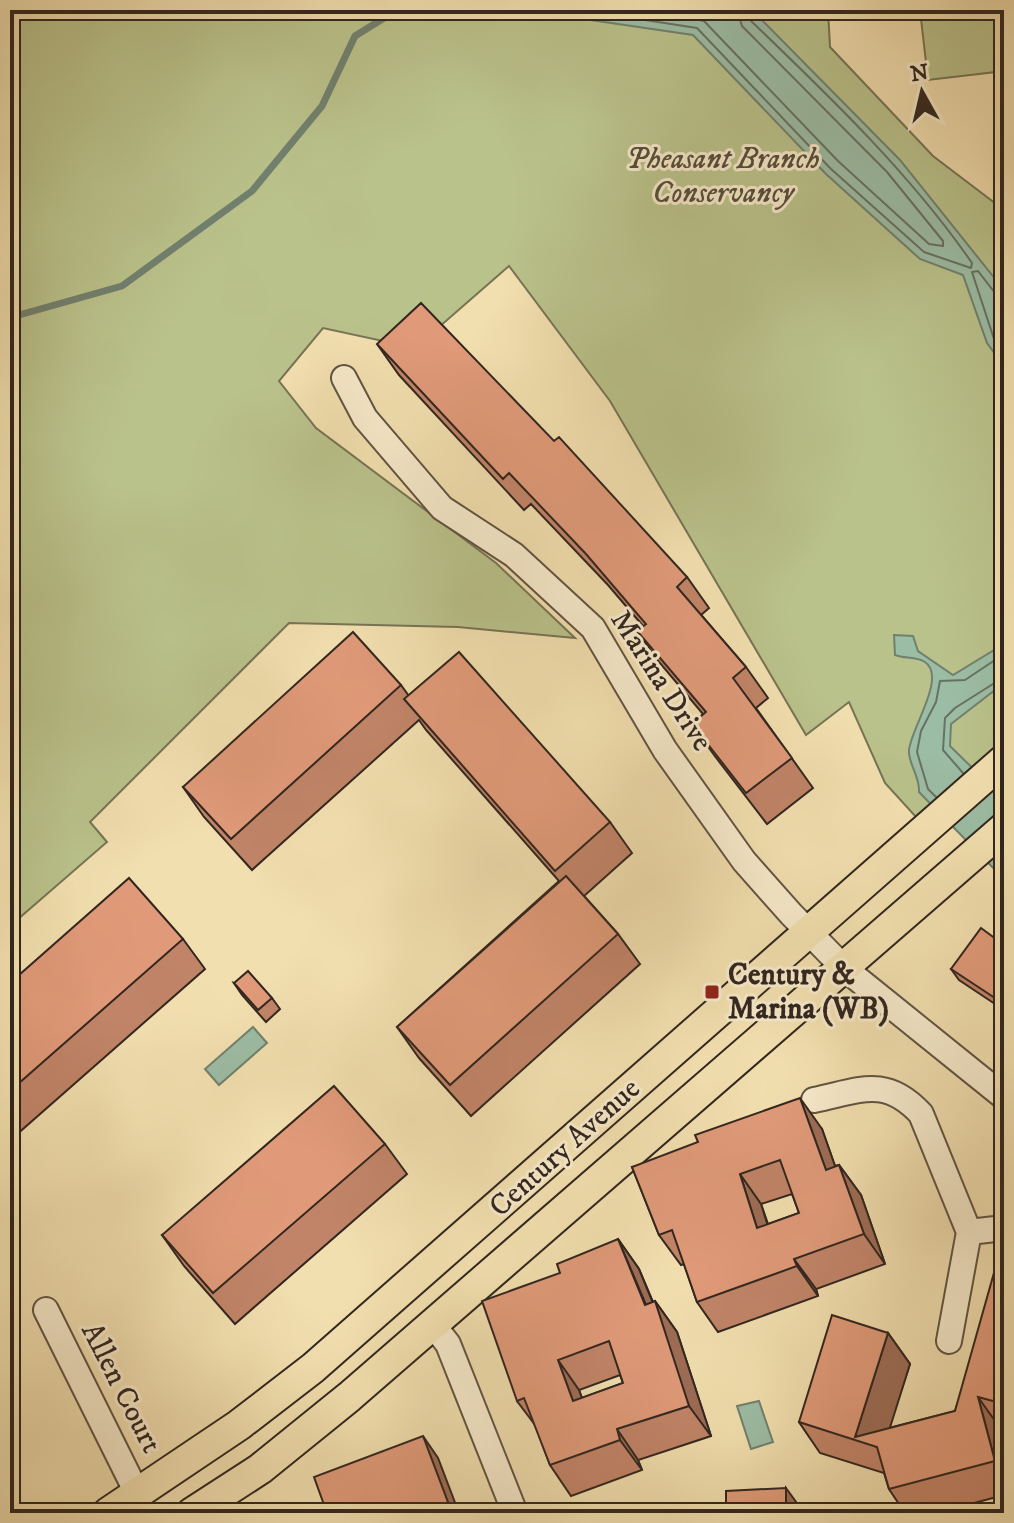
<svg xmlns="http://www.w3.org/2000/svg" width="1014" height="1523" viewBox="0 0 1014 1523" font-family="'IM FELL DW Pica',serif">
	<rect width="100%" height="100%" fill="#f2dfaf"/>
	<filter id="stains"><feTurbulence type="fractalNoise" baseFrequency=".0025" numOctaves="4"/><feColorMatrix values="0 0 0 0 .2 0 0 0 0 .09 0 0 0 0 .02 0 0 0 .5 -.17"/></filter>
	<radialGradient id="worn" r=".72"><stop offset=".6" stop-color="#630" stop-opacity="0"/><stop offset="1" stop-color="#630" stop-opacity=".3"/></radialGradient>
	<path fill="#bac28b" stroke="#767455" stroke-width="2" d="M10,10H828L830,47L933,156L1004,210V760L927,829L885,783L849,702L806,735L610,401L509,266L415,348L323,328L279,381L316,428L496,563L575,638L458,627L289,623L90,822L107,842L10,926Z
		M920,10H1004V71L928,80Z"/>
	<path fill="#9cbda5" stroke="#71816f" stroke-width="2" d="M567,10H752L900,160L1004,290V366L987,343L963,275L920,259L826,174L693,35L577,18Z
		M894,635L913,636L918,651L953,675L1004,644V683L951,724L950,746L1004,799V879L919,792C920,776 908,764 909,750C911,728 947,677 925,662C915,656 905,659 895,655Z
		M253,1027L267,1043L219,1085L205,1069Z
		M759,1401L773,1442L751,1449L737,1406Z"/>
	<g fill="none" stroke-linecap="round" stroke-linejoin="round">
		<path stroke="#667262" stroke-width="2" d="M580,10L697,28L831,169L924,252L971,268L972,263C910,173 828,95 749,19L747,10
			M650,10L704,21L838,161L929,244L943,246V241L887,172L742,26L737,10
			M1004,295L995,293L978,271L972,272L994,339L1004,353
			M963,773L943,750L945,718L955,708L1004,677
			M936,797L928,789L917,752L921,731L936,702L940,681L965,680L1004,654"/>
		<path stroke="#71816f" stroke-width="7" d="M10,321L19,315L122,286L252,191L322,106L355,36L397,10"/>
		<g stroke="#615443" stroke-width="28">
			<path id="minor" d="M344,378L365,418L442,508L514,555L593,628L665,750L744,861L791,914L844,968L1004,1097
				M814,1100C859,1091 885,1075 921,1114L969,1232L949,1341
				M969,1232L1004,1228
				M46,1310L138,1495
				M433,1325L448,1344L515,1513"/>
		</g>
		<g stroke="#31261f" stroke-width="34">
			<path id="major" d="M108,1513L239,1425L313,1368L1004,760
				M192,1513L260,1469L349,1397L1004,828"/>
		</g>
		<use href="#minor" stroke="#f7eacb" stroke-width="24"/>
		<use href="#major" stroke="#f2dfaf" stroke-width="30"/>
	</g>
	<path fill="#c18468" stroke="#31261f" stroke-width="2" fill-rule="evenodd" d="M377,344L687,577L709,608L701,615L746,667L768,698L756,708L813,788L767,824L714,755L692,724L703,714L659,662L637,631L643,626L608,585L531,504L524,510L399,375Z
		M401,685L409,696L610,822L632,853L584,896L618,934L640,964L471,1116L419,1058L397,1027L559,881L426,730L419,720L252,870L204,817L183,787Z
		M183,939L205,969L15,1136L10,1130V983Z
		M1004,945V1010L959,980L951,969Z
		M234,983L272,998L280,1009L266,1022L242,995Z
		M822,1129L835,1166L839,1165L861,1195L885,1264L816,1289L818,1296L718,1332L697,1302L684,1264L681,1265L659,1235L632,1167ZM792,1194L799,1213L768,1224L761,1204Z
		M385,1144L407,1174L235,1324L184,1266L162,1235Z
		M618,1239L639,1269L653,1302L655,1301L677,1332L711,1436L638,1460L642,1470L571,1496L550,1465L535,1425L517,1401L560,1273ZM620,1375L623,1383L582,1398L579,1390Z
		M1004,1256V1429L1000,1428L1004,1444V1495L937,1513H905L889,1489L884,1473L820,1453L799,1422L888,1333L910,1364L889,1428L955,1411Z"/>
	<path fill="#9d6c55" stroke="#31261f" stroke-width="2" d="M800,1098L822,1129L847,1200L826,1170Z
		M839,1165L861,1195L885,1264L864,1234Z
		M740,1174L761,1204L778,1258L757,1228Z
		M618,1239L639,1269L664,1330L655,1301L677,1332L711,1436L689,1406Z
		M794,1259L816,1289L818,1296L797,1266Z
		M888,1333L910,1364L882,1453L877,1447L855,1437Z
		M558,1360L579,1390L594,1432L573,1401Z
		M978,1397L1000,1428L1004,1444V1474L995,1461Z
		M617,1429L638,1460L642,1470L620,1440Z
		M423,1436L438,1458L459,1513H452Z
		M786,1488L802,1510L786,1506Z"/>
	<path fill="#e09a79" stroke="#31261f" stroke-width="2" fill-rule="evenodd" d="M421,303L554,441L559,437L687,577L677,587L746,667L733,678L792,758L746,793L692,724L706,712L637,631L646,624L586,554L509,473L503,479L377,344Z
		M353,632L401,685L231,839L183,787Z
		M459,652L610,822L555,871L404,699Z
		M566,876L618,934L450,1085L397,1027Z
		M129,878L183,939L10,1091V983Z
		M981,928L1004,945V1004L951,969Z
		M248,971L272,998L258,1010L234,983Z
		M334,1086L385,1144L213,1293L162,1235Z
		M800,1098L826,1170L839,1165L864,1234L794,1259L797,1266L697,1302L672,1230L659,1235L632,1167L698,1142L695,1135ZM780,1160L799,1213L757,1228L740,1174Z
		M618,1239L645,1305L655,1301L689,1406L617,1429L620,1440L550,1465L524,1398L517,1401L482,1301L560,1273L557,1264ZM609,1341L623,1383L573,1401L558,1360Z
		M999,1255L1004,1256V1404L978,1397L995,1461L889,1489L877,1447L799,1422L832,1315L888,1333L855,1437L955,1411Z
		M423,1436L452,1513H327L314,1477Z
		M786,1488V1506L803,1505L806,1513H711L726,1505V1491Z"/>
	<rect fill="#8f2418" stroke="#f7eacb" stroke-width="3" x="704" y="984" width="16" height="16" rx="4"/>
	<g text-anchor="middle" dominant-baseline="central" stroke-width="6" stroke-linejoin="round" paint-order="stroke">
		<g font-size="30" font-style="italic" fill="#534d3a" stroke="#f7eacb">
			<text x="723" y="159">Pheasant Branch<tspan x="723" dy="34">Conservancy</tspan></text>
		</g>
		<g font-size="30" fill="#31261f" stroke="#f7eacb">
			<text transform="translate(661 681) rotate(57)">Marina Drive</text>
			<text transform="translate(565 1148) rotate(-42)">Century Avenue</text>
			<text transform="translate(121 1388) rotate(63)">Allen Court</text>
		</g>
		<g font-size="30" font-weight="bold" fill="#31261f" stroke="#f7eacb" text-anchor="start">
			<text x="728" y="975">Century &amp;<tspan x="728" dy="34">Marina (WB)</tspan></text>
		</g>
	</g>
	<rect width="1014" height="1523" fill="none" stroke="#f2dfaf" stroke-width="40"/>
	<rect x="12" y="12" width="990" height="1499" fill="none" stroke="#31261f" stroke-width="4"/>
	<rect x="20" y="20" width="974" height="1483" fill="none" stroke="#31261f" stroke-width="2"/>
	<g transform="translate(922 92) rotate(352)" stroke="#f7eacb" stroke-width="6" paint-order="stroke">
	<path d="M0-6L14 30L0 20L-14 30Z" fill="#31261f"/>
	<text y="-12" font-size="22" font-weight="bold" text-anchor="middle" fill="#31261f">N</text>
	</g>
	<rect width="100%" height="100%" filter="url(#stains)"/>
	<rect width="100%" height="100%" fill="url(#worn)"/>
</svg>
